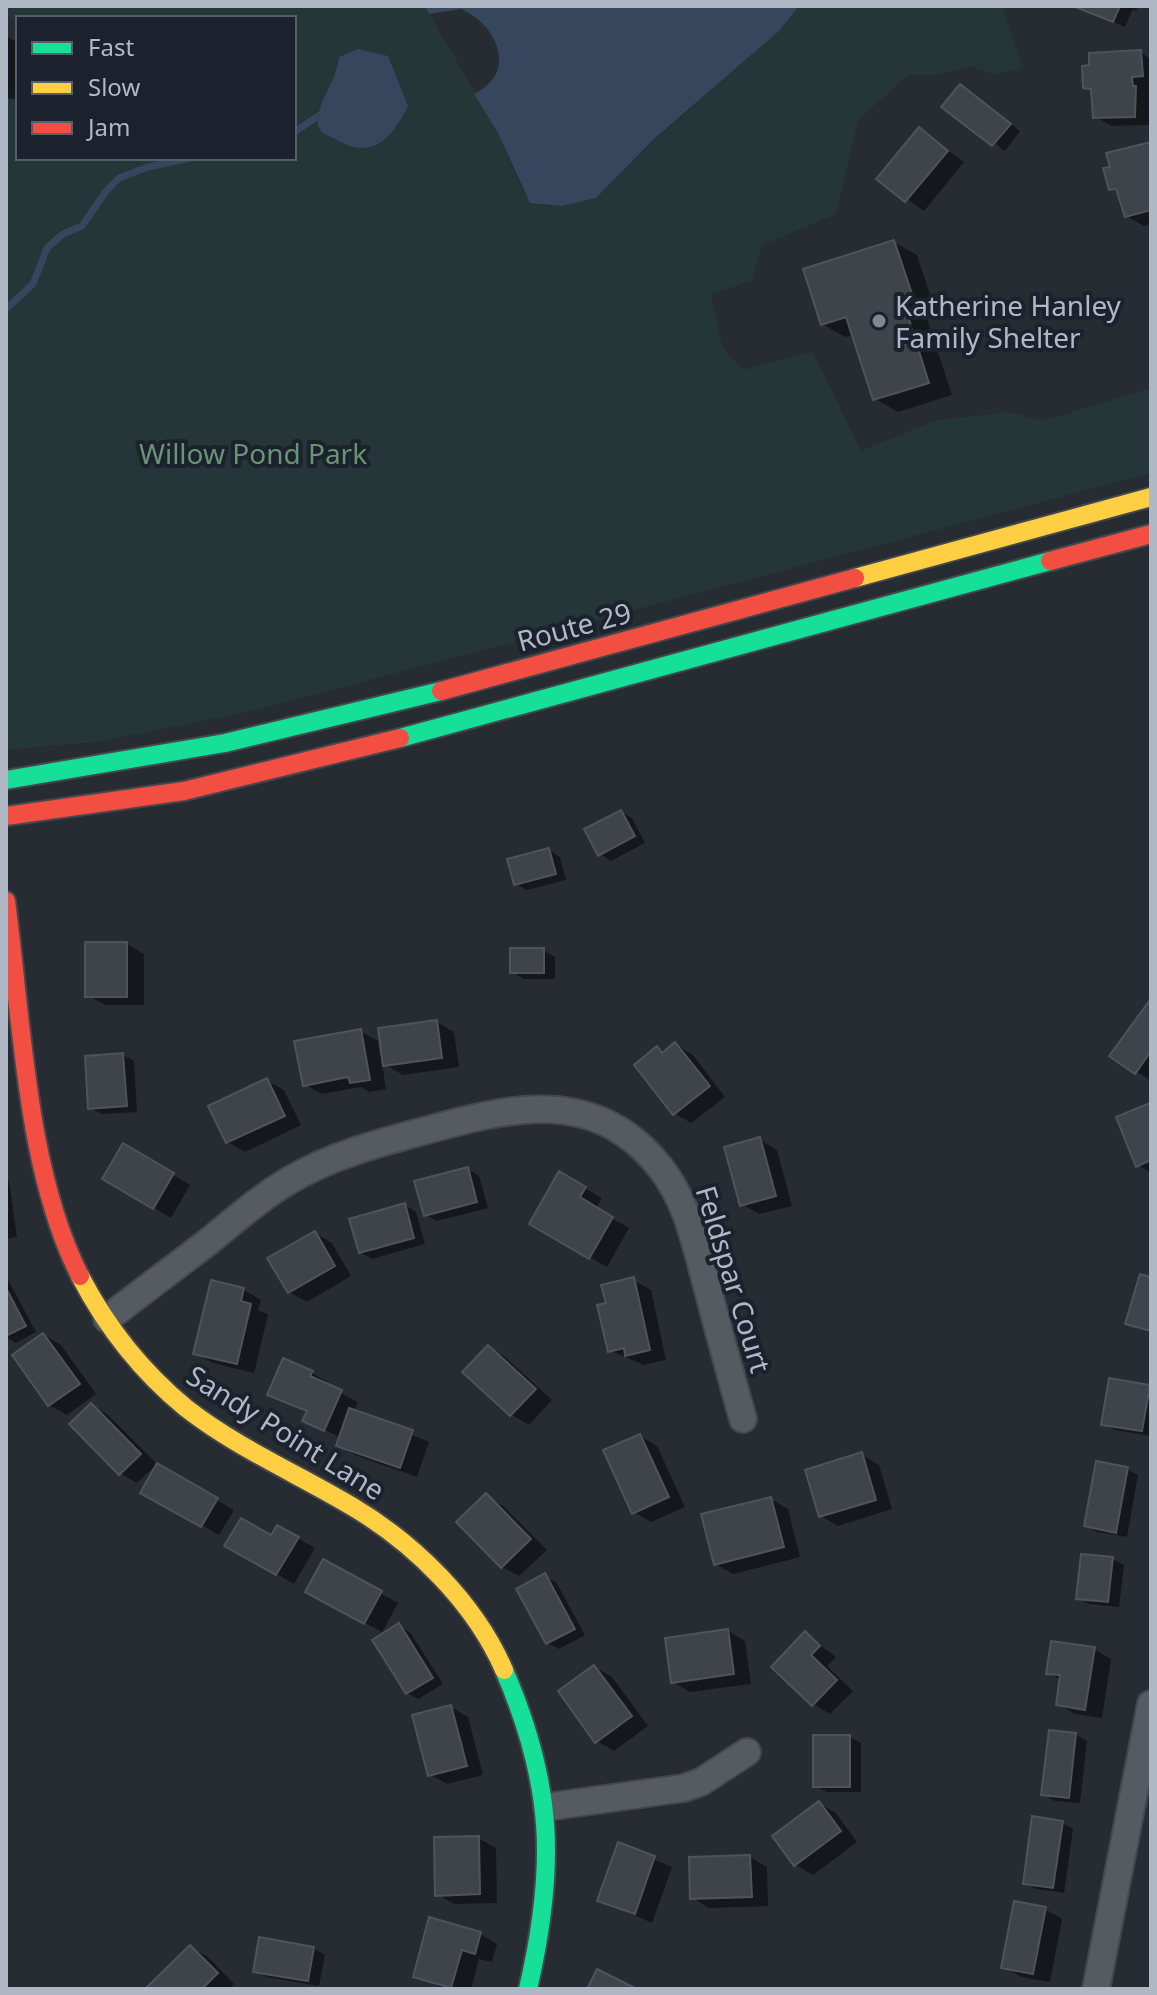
<svg xmlns="http://www.w3.org/2000/svg" width="1157" height="1995" viewBox="0 0 1157 1995" font-family="'Noto Sans',sans-serif">
	<rect width="100%" height="100%" fill="#272c33"/>
	<path fill="#243638" d="M6,6H425L498,133L523,191L544,206H562L596,198L654,140L778,32L799,6H1002L1023,67L994,75L971,66L935,75H909L858,120L836,214L762,245L752,280L711,295L722,346L743,370L813,352L861,451L937,420L1009,412L1043,421L1151,388V473L248,712L103,741L6,750V91L18,83V158H294V18H18V24L6,15Z"/>
	<path fill="#36465d" d="M425,6H799L778,32L654,139L596,198L562,206L530,203L498,133L474,94C518,73 498,25 461,9L429,14Z
		M358,49L388,56L408,106C391,139 373,161 335,139C328,135 319,134 318,123C318,99 337,81 339,57Z"/>
	<path fill="#0007" d="M1074,6H1138L1136,11L1133,9L1125,27Z
		M6,36L18,43L16,99L6,98Z
		M1140,52L1151,59V125L1112,126L1094,116L1093,92L1085,87Z
		M971,93L1020,131L1005,151L944,106Z
		M920,130L964,162L924,211L879,179Z
		M1151,145V224L1144,226L1126,216L1120,194L1110,188Z
		M894,242L917,255L934,307L924,310L952,395L898,412L875,399L852,335L845,337L822,324Z
		M621,812L632,818L645,843L611,861L600,854Z
		M549,850L560,857L566,880L527,890L516,884Z
		M127,944L144,954V1005H105L87,995Z
		M543,950L555,957V979H524L512,972Z
		M1151,1002V1081L1112,1055Z
		M437,1022L454,1032L459,1067L403,1075L382,1063L386,1089L369,1092L361,1087L322,1094L304,1084L360,1031L378,1041L380,1056Z
		M676,1045L693,1055L725,1097L691,1123L674,1113L657,1049L665,1053Z
		M123,1055L134,1061L137,1112L102,1114L90,1108Z
		M266,1080L284,1090L301,1125L245,1152L228,1142Z
		M1150,1105L1151,1171L1149,1172L1138,1165L1118,1118Z
		M760,1140L777,1150L792,1206L759,1214L742,1204Z
		M124,1146L190,1185L171,1218L104,1178Z
		M468,1169L479,1176L488,1208L437,1221L425,1215Z
		M560,1174L602,1198L596,1209L629,1228L607,1267L531,1223Z
		M6,1179L9,1181L17,1237L6,1239Z
		M405,1205L416,1212L425,1244L372,1259L360,1252Z
		M315,1233L332,1243L351,1276L307,1302L289,1292Z
		M6,1276L36,1332L16,1343L6,1337Z
		M633,1280L651,1290L666,1360L644,1365L609,1350L608,1305Z
		M213,1282L244,1290L261,1300L258,1310L268,1315L254,1373L213,1363L196,1353Z
		M44,1335L61,1345L96,1394L67,1415L49,1405Z
		M488,1347L505,1357L552,1400L529,1425L512,1415L465,1372Z
		M312,1373L329,1383L327,1386L358,1402L354,1411L429,1442L417,1477L355,1455L338,1445L341,1438L305,1420L308,1413L270,1394Z
		M1149,1387L1151,1436L1115,1430L1104,1424Z
		M91,1405L108,1415L157,1464L137,1483L120,1473Z
		M640,1436L657,1446L685,1507L651,1522L634,1512Z
		M862,1455L879,1465L892,1509L838,1526L821,1516Z
		M158,1466L234,1510L219,1535L143,1492Z
		M1127,1469L1138,1475L1127,1537L1097,1532L1086,1525Z
		M486,1496L503,1506L547,1550L519,1576L502,1567Z
		M771,1499L788,1509L800,1557L733,1574L715,1564Z
		M278,1527L315,1548L294,1584L227,1545L272,1538Z
		M1113,1559L1124,1565L1119,1607L1089,1604L1078,1598Z
		M324,1562L398,1603L382,1632L325,1601Z
		M544,1576L556,1582L585,1635L559,1649L547,1643Z
		M399,1626L410,1632L443,1684L418,1699L407,1693Z
		M728,1631L745,1641L751,1684L690,1692L673,1682Z
		M805,1634L836,1657L827,1666L853,1691L830,1714L813,1704Z
		M1094,1649L1111,1659L1102,1718L1075,1714L1058,1704L1061,1680L1049,1673Z
		M594,1667L612,1677L648,1726L614,1751L597,1741Z
		M451,1707L468,1717L483,1775L447,1784L429,1774Z
		M1076,1735L1087,1741L1080,1803L1055,1801L1043,1794Z
		M850,1737L861,1743V1792H827L815,1786Z
		M819,1803L836,1813L857,1842L813,1875L796,1865L774,1836Z
		M1062,1823L1073,1829L1064,1893L1036,1889L1025,1883Z
		M478,1838L496,1848L497,1903L454,1904L437,1894Z
		M619,1845L672,1867L652,1923L600,1900Z
		M750,1857L767,1867L768,1906L709,1908L692,1898Z
		M1045,1909L1062,1919L1050,1982L1021,1977L1004,1967Z
		M480,1934L497,1944L492,1962L479,1959L471,1989H444L415,1976Z
		M190,1947L208,1957L234,1984L229,1989H148Z
		M313,1948L325,1955L319,1986L266,1977L255,1971Z"/>
	<g fill="none" stroke-linecap="round" stroke-linejoin="round">
		<path stroke="#36465d" stroke-width="7" d="M294,132L323,113
			M6,309L33,284L47,248L63,234L82,226L106,191L119,178L148,167L190,158"/>
	</g>
	<path fill="#3f434a" stroke="#4f535b" stroke-width="2" d="M1073,6H1120L1113,22Z
		M1141,50L1143,76L1132,77L1133,86H1136L1135,117L1093,118L1091,89L1083,88L1082,66L1089,65V53Z
		M960,84L1011,124L992,146L941,107Z
		M919,127L948,151L905,202L876,179Z
		M1151,142V210L1125,217L1116,189L1109,190L1103,168L1110,167L1106,153Z
		M894,240L912,294L902,297L929,383L873,400L846,317L821,325L803,269Z
		M621,810L635,836L598,856L584,829Z
		M549,848L556,874L514,885L507,859Z
		M85,942H127V997H85Z
		M510,948H544V973H510Z
		M1150,1000L1151,1051L1135,1074L1109,1056Z
		M437,1020L442,1058L383,1066L378,1028Z
		M361,1029L370,1080L350,1083L348,1077L303,1086L294,1041Z
		M675,1042L710,1086L673,1115L634,1065L657,1046L662,1053Z
		M123,1053L127,1106L88,1109L85,1056Z
		M267,1078L285,1116L226,1143L208,1106Z
		M1150,1103L1151,1160L1136,1167L1116,1117Z
		M760,1137L776,1196L740,1206L724,1147Z
		M123,1143L174,1173L153,1209L102,1179Z
		M468,1167L477,1202L424,1216L414,1181Z
		M559,1171L586,1187L580,1197L613,1217L589,1259L529,1224Z
		M405,1203L414,1238L359,1253L349,1219Z
		M315,1231L335,1266L288,1293L267,1258Z
		M1140,1274L1151,1277V1331L1125,1324Z
		M634,1277L650,1350L625,1356L624,1348L608,1352L597,1305L606,1303L601,1285Z
		M211,1280L244,1288L241,1301L251,1304L237,1364L193,1354Z
		M6,1288L26,1326L6,1336Z
		M43,1333L80,1384L48,1406L12,1355Z
		M488,1345L536,1389L510,1416L462,1372Z
		M283,1358L313,1371L310,1376L342,1390L324,1431L302,1421L307,1411L267,1395Z
		M1109,1378L1150,1385L1142,1431L1101,1425Z
		M91,1403L141,1454L119,1475L69,1424Z
		M349,1408L413,1430L400,1468L336,1446Z
		M640,1434L669,1497L632,1514L603,1450Z
		M862,1452L876,1500L819,1517L805,1470Z
		M1096,1461L1128,1467L1116,1533L1084,1526Z
		M157,1463L218,1498L201,1527L140,1493Z
		M486,1493L531,1539L501,1568L456,1522Z
		M771,1497L784,1547L714,1565L701,1514Z
		M241,1518L271,1535L277,1525L299,1537L276,1575L224,1546Z
		M1081,1554L1113,1557L1108,1602L1076,1599Z
		M323,1559L382,1591L364,1624L305,1592Z
		M545,1573L575,1629L546,1644L516,1589Z
		M399,1623L433,1678L406,1694L372,1640Z
		M728,1629L734,1674L671,1683L665,1638Z
		M805,1631L820,1646L811,1655L837,1680L812,1706L771,1667Z
		M1051,1641L1095,1647L1085,1710L1056,1705L1060,1675L1046,1674Z
		M594,1665L632,1716L595,1743L558,1691Z
		M451,1705L467,1766L428,1776L412,1715Z
		M1049,1730L1076,1733L1069,1798L1041,1795Z
		M813,1735H850V1787H813Z
		M819,1801L841,1831L794,1866L772,1836Z
		M1032,1816L1063,1821L1053,1888L1023,1884Z
		M479,1836L480,1894L435,1896L434,1837Z
		M618,1842L655,1856L635,1914L597,1901Z
		M750,1855L752,1897L690,1899L689,1857Z
		M1014,1901L1046,1907L1033,1974L1001,1968Z
		M429,1917L481,1932L475,1954L462,1950L451,1988L413,1977Z
		M259,1937L314,1947L308,1981L253,1972Z
		M190,1945L218,1973L202,1989H145Z
		M597,1969L637,1989H587Z"/>
	<g fill="none" stroke-linecap="round" stroke-linejoin="round">
		<g stroke="#44484e" stroke-width="30">
			<path id="street" d="M107,1319C140,1293 174,1268 208,1242C235,1220 261,1197 290,1180C331,1156 375,1144 420,1132C507,1108 594,1084 660,1167C688,1202 696,1247 708,1290C719,1333 731,1376 743,1419
				M547,1807L684,1788L701,1782L747,1752
				M1096,1989L1151,1704"/>
		</g>
		<g stroke="#44484e" stroke-width="22">
			<path id="fast" d="M400,738L1050,561
				M6,780L225,743L441,691
				M504,1670C554,1785 556,1868 528,1989"/>
		</g>
		<g stroke="#44484e" stroke-width="22">
			<path id="slow" d="M855,578L1151,497
				M80,1276C106,1326 142,1372 186,1408C237,1448 298,1474 353,1507C415,1544 475,1603 504,1670"/>
		</g>
		<g stroke="#44484e" stroke-width="22">
			<path id="jam" d="M1050,561L1151,534
				M441,691L855,578
				M6,816L184,791L400,738
				M6,901C22,1020 26,1170 80,1276"/>
		</g>
		<use href="#street" stroke="#565a61" stroke-width="26"/>
		<use href="#fast" stroke="#16e098" stroke-width="18"/>
		<use href="#slow" stroke="#ffcf43" stroke-width="18"/>
		<use href="#jam" stroke="#f24e42" stroke-width="18"/>
	</g>
	<circle fill="#808792" stroke="#1b222d" stroke-width="3" cx="879" cy="321" r="8"/>
	<g text-anchor="middle" dominant-baseline="central" stroke-width="8" stroke-linejoin="round" paint-order="stroke">
		<g font-size="28" fill="#b0b8c5" stroke="#1b222d" text-anchor="start">
			<text x="895" y="305">Katherine Hanley<tspan x="895" dy="32">Family Shelter</tspan></text>
		</g>
		<g font-size="28" fill="#689472" stroke="#1b222d">
			<text x="253" y="453">Willow Pond Park</text>
		</g>
		<g font-size="28" fill="#b0b8c5" stroke="#1b222d">
			<text transform="translate(574 626) rotate(-15)">Route 29</text>
			<text transform="translate(734 1279) rotate(73)">Feldspar Court</text>
			<text transform="translate(286 1432) rotate(32)">Sandy Point Lane</text>
		</g>
	</g>
	<rect width="1157" height="1995" fill="none" stroke="#b0b8c5" stroke-width="16"/>
	<rect x="16" y="16" width="280" height="144" fill="#1b222d" stroke="#575e6a" stroke-width="2"/>
	<rect x="32" y="42" width="40" height="12" fill="#16e098" stroke="#575e6a" stroke-width="2"/>
	<text x="88" y="56" font-size="24" fill="#b0b8c5">Fast</text>
	<rect x="32" y="82" width="40" height="12" fill="#ffcf43" stroke="#575e6a" stroke-width="2"/>
	<text x="88" y="96" font-size="24" fill="#b0b8c5">Slow</text>
	<rect x="32" y="122" width="40" height="12" fill="#f24e42" stroke="#575e6a" stroke-width="2"/>
	<text x="88" y="136" font-size="24" fill="#b0b8c5">Jam</text>
</svg>
